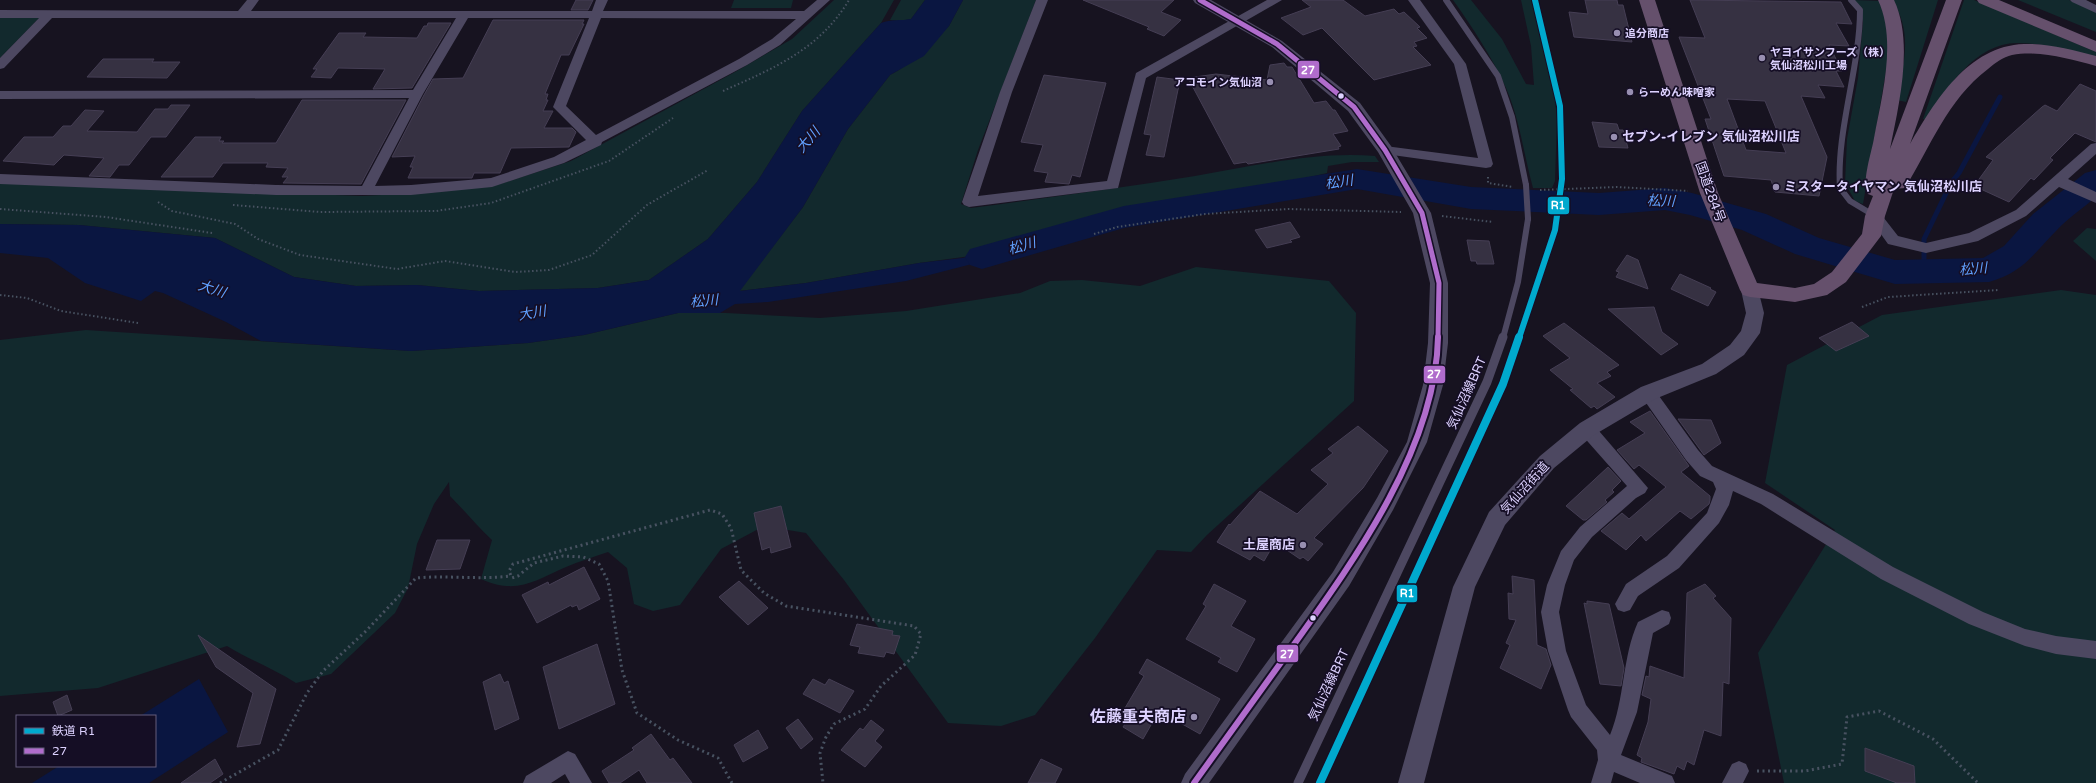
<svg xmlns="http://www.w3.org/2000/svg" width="2096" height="783" viewBox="0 0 2096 783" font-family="'Varela Round','Noto Sans JP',sans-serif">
	<rect width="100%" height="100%" fill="#171320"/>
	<path fill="#12292d" d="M734,0H793L791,8H731Z
		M834,0H894L881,23L802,111L757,182L708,239L649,280L598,288L479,291L417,285L356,286L294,277L215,238L79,225L0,224V183L362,196L438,192L500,184L571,161L735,72L792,39Z
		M901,0H925L911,19L900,21L890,20Z
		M963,0H1036L978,150L961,204L971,208C1046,198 1121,188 1195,176C1254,166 1316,151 1375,156L1379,162H1352L1328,166L1327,173L1275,185L1213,194L1072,223L978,255L919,263L806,283L739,291L803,207L848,129L890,75L899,70L949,26Z
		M1453,0H1471L1502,39L1526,84L1534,85L1531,46L1521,0H1533L1554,89L1557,119L1555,181L1552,188H1533C1524,156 1520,120 1506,88C1492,57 1473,28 1453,0Z
		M1853,0L1882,1L1890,48L1863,204L1855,201L1845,183L1847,139L1858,78L1863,22L1856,3Z
		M1892,0H1938L1906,102L1897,100C1903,63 1914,34 1892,0Z
		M1964,0H1974L2096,52V58C2070,52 2044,43 2018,43C1977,42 1945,88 1929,120L1923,119Z
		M2018,0H2069L2096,12V32Z
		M0,17H40L0,58Z
		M2087,228L2096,229V261L2073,241Z
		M1196,267L1329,281L1356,313L1354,401L1207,535L1191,552L1157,550L1095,638L1035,715L1001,726L948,723L844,580L806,533L764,526L721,549L680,605L653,611L634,604L627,568L608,552C594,557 580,561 566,567C534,581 517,595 481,579L492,540C477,526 464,510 450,496L449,482L434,504L417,544L408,588L395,613L331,674L296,683C274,669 250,660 227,646L98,688L0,696V340L86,330L411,351L528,343L584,335L678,313H726L820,318L906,311L1020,293L1050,281L1082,280L1140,286Z
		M2061,290L2096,295V783H1784L1758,653L1835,530L1765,483L1787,365L1882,315Z"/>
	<path fill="#0a1641" d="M925,0H963L949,26L924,56L890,75L848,129L803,207L740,291L806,283L919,263L962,258L978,255L1027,239L1034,248L906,281L768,302L735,304L720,313H678L584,335L528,343L411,351L261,341L226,322L163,293L155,291L141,301L85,283L48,258L0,253V224L79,225L215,238L294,277L356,286L417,285L479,291L598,288L649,280L708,239L757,182L802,111L881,23C891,19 901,21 911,19Z
		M199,679L228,732L149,783H32L59,766H155V716H140Z"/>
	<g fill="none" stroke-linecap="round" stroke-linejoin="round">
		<path stroke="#0a1641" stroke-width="5" d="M1924,271V239L1951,183L1959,173L2000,97"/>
		<path fill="#0a1641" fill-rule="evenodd" d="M1357,169L1471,187L1599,193L1665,188L1692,193L1766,214L1819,238L1895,260L1983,258L2004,246L2033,214L2085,173L2096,170V197C2083,208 2068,218 2056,231C2033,254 2024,272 1989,282L1895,284L1795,254L1742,230L1690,215L1665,210L1599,215L1471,209L1357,189L1124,228L982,269L970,265L965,257L970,249L1124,206Z"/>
	</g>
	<path fill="#363142" stroke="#453e54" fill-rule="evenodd" d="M576,0H593L588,10H571Z
		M1083,0H1174L1161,12L1181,20L1164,36L1147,29L1149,27Z
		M1302,0H1343L1365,16L1394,9L1399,14L1404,12L1420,27L1417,28L1427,38L1414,42L1417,46L1413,47L1431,65L1374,80L1322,28L1303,35L1281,18L1311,7Z
		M1585,0H1617L1618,5H1623L1632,42L1574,37L1569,12L1588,14Z
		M1690,0L1841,2L1852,24L1836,23L1849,46L1829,45L1842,71H1836L1844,87L1818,85L1825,98L1801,96L1827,157L1819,196L1775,192L1771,180L1724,176L1705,119H1711L1679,37L1705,38ZM1727,99L1765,101L1786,153L1746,150Z
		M493,20H584L582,24H584L569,55H561L545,94H548L546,100H548L543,111H553L544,128H572L576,132L569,147L511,148L500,173H474L472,178H408L413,167H410L415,156L392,157L424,95L433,79L463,78Z
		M428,23H451L412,88L373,89L385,69L338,68L331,78L311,77L317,69H313L339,33H366L363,37L417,38L424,26H427Z
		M103,59H154L152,62H180L167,78L87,77Z
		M1284,63L1287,67H1292L1314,103L1326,101L1333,110H1335L1348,131L1333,134L1341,146L1338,147L1339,149L1248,164L1246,162L1234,164L1188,78L1216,74L1267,80L1270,65Z
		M1044,75L1106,83L1080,177L1072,175L1069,184L1045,182L1048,173L1034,171L1043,145L1021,142Z
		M1157,77L1180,80L1164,157L1146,155L1151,135L1144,134Z
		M2080,84L2096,91V142L2075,133L2050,158L2053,160L2034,180L2031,178L2009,202L1974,186L1993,160L1986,157L2042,107L2045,105L2057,111Z
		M302,100H406L361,184L283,183L288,177H282L288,168L266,167L268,163H223L213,177H161L195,137H221L219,141H224L222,143H276Z
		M171,105H190L166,137H151L129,165H119L110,177L89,176L104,158L64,155L54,165L3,161L24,137H53L63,126H71L85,110L104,111L87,131L137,132L155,109H168Z
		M1592,122L1617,124L1619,130H1623L1628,148L1599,147Z
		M1290,222L1300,237L1290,240L1292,242L1267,248L1255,230Z
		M1467,240L1489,241L1494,264H1477L1476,261H1471Z
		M1627,255L1638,260L1648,289L1616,277L1619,272L1616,271Z
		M1680,274L1711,288L1710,289L1716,292L1708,306L1671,289Z
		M1654,307L1662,332L1678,344L1661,355L1608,309Z
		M1852,322L1869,336L1836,351L1819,338Z
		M1564,323L1619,365L1607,372L1611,376L1597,383L1615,397L1597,409L1594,406L1591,408L1570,390L1573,389L1550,370L1570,358L1543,336Z
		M1650,411L1689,466L1681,472L1710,496V500L1709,504L1691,519L1680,511L1646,541L1641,535L1626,550L1601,531L1622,513L1629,519L1666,487L1639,465L1634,469L1617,450L1645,433L1630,422Z
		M1678,419L1711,420L1721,443L1704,455Z
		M1358,426L1388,451L1363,488L1314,538L1323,544L1308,561L1303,557L1300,559L1275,542L1264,561L1254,555L1250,560L1217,542L1229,524L1230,525L1260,491L1297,514L1328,484L1311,470L1333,453L1328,449Z
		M1608,467L1621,481L1612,490L1614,492L1605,500L1607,502L1586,520H1583L1566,506Z
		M781,506L791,547L771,553L770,547L762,550L754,513Z
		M437,540H470L460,569L426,570Z
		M584,567L600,599L579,610L577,605L572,607L571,605L537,623L522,595L548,582L549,585Z
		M1512,576L1534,580L1537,645L1546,649L1551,665L1541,689L1500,668L1510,645L1506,643L1516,620L1509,619L1508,593L1513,594Z
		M739,581L768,608L748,625L719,597Z
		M1214,584L1246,601L1231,626L1255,639L1237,672L1218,662L1221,658L1186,639L1206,606L1203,604Z
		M1705,584L1716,596L1713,598L1731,618L1729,684L1723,682L1721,736L1704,730L1694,765L1687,761L1684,770L1677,766L1674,774L1641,762L1642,758L1637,755L1648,722L1651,699L1642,695L1646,676L1649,677L1650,666L1684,678L1687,593Z
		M1587,601L1609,604L1624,668L1621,686L1600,684L1584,603L1587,604Z
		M857,624L893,631L892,635L900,636L894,654L886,652L884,657L858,653L860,647L850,645Z
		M198,635L276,689L260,744L237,747L253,693L216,667Z
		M597,644L615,704L559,729L543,667Z
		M1147,659L1220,699L1200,734L1159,711L1143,739L1123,727L1125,724L1122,722L1129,710L1125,708L1144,676L1139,673Z
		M500,674L504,683L508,681L519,719L495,730L483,682Z
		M813,679L825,685L829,679L854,691L840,713L803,694Z
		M67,695L72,710L58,716L53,702Z
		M798,719L813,739L801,749L786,728Z
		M871,720L884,730L875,741L882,747L865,767L841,750L860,728L863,730Z
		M758,730L768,748L743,762L734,745Z
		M651,734L670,760L673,758L692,783H647L639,770L620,783H609L602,771L634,750L632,748Z
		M1865,748L1914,766L1915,783H1897L1865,771Z
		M215,759L223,774L210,783H181Z
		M1041,759L1062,769L1055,783H1028Z"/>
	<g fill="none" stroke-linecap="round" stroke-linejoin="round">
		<path stroke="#485261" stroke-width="2" stroke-dasharray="1.5 2.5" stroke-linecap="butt" d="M723,91C774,68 819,50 849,0
			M1488,177V183L1513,187
			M1540,190L1617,187L1688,191
			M158,202L172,211L235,224L258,239L300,255L397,269L445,261L515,272L549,270L592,255L647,205L708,170
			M233,205L320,212L436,211L491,203L609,161L673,118
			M0,209L106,217L212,233
			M1442,216L1493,222
			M1094,234L1117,227L1205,214L1288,209L1401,212
			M0,295L27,298L61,311L138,323
			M1862,307L1888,297L1998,290"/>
		<path stroke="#485261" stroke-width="3" stroke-dasharray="2 3.5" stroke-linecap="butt" d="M1757,771H1805L1842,764L1847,717L1879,711L1933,739L1978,783
			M220,783L278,750L307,693L323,671L366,631L416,578C448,575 479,580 511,576
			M732,783L718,758L678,740L637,713L622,670L608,581L599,564L583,557L563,556L534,563L518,576L512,578L509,571L513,564L710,510L722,514L731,528L741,570L764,593L786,606L914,626L921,634L915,655L881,686L865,709L834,724L826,737L820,753L823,783"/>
		<path stroke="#4d4861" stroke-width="6" d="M1446,0L1498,76L1512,117L1526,185
			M1851,0L1860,10C1860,68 1836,131 1840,188L1850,201L1875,216
			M1503,338L1518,282L1528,219"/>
		<path stroke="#4d4861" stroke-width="9" d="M1298,783L1487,382L1503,337"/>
		<path fill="#4d4861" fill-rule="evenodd" d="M247,0H259L251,11H592L596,0H608L603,11H804L817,0H830L780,45L747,65L602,142L601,145L564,163L492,187L411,195H276L0,184V174L276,185L362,186L409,98L0,99V91L413,90L456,18H52L4,68L0,69V58L39,18H0V10L238,11ZM468,18H589L553,107L586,140L554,157L491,178L411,185L375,186L423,94ZM601,18L796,19L772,39L739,59L596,135L566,106Z
			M1036,0H1048L1012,92L978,196L1107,181L1136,73L1267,0H1282L1146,78L1118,188L969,207L964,205L962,202L1000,92Z
			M1408,0H1420L1466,64L1493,164L1491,167L1486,168L1385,154L1380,153L1378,150L1380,147L1385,146L1478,158L1454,64Z
			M2070,0H2086L2096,5V13L2072,2Z
			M2096,143V154L2068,179L2096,192V203L2059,187L2026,216L1978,241L1926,253L1888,244L1868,216L1870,213H1880L1898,236L1926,243L1969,233L2016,210L2091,144Z
			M1648,387L1654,389L1698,450L1712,466L1773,494L1893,567L1983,612L2025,629L2056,636L2096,641V659L2056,654L2025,646L1969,624L1881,579L1761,504L1733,491L1729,505L1719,523L1679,568L1638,596L1630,610L1624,612L1618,610L1615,604L1626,584L1667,556L1707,513L1716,489L1713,482L1700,476L1686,460L1642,397L1640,393L1642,389Z
			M1587,422L1593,424L1648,488L1645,493L1636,498L1592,537L1574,560L1565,585L1559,612L1566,651L1586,705L1610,735C1625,699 1622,657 1638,622L1662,610L1669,612L1671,618L1669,624L1653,633L1637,712L1621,755L1672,776L1675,783H1640L1614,772L1611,783H1591L1598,760L1597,750L1571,717L1568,710L1548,651L1541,612L1547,585L1561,551L1580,527L1627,486L1581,434L1579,429L1581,424Z
			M568,751L575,754L592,783H570L565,774L551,783H523L526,776Z
			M1739,761L1746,764L1749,771L1743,783H1722L1732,764Z"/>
		<path fill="#4d4861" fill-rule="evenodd" d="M1193,0H1211L1282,41L1360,103L1391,146L1431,213L1448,283V343L1443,385L1427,442L1393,510L1349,586L1209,783H1181L1185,774L1333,572L1377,498L1407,442L1423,385L1428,343L1430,283L1413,213L1378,152L1348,111L1272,47L1195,3Z
			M1750,283L1757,285L1764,313L1760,333L1744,355L1716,374L1655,399L1594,435L1554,468L1505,525L1475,587L1424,783H1398L1453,587L1489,512L1540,456L1580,423L1641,387L1702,364L1730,345L1741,331L1746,313L1741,290L1743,285Z"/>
		<path fill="#65506c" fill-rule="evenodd" d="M1639,0H1655L1718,193L1757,283L1795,288L1814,284L1832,272L1862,234L1865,216L1873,196L1868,194C1861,183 1872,151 1874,138C1882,95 1897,41 1878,0H1894C1914,42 1899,105 1890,149L1946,0H1962L1910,144C1935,101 1968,46 2024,44C2048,43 2073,50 2096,56V66C2069,59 2040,50 2012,55C2003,57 1995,63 1988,69C1947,100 1931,146 1905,188L1894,189L1885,216L1881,236L1846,282L1827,295L1795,302L1750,297L1743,295L1740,290L1700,193Z
			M1977,0H1999L2096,41V52L1979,3Z"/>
		<path stroke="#4d4861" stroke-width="6" d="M1526,185L1528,219"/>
		<g stroke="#150e25" stroke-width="8">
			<path id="bus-1-far1" d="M1200,0L1277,44L1354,107L1385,150L1422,213L1439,283L1438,338"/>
		</g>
		<g stroke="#150e25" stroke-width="10">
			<path id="bus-1" d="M1194,783C1226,739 1258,694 1290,650C1353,562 1436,449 1438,337"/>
		</g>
		<use href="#bus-1-far1" stroke="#b06ccc" stroke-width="5"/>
		<use href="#bus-1" stroke="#b06ccc" stroke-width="6"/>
		<g stroke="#150e25" stroke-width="8">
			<path id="rail-1-far1" d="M1519,338L1555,230L1562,179L1560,106L1535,0"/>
		</g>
		<g stroke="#150e25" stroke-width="10">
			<path id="rail-1" d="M1320,783L1503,384L1519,337"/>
		</g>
		<use href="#rail-1-far1" stroke="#00a9ce" stroke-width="6"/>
		<use href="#rail-1" stroke="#00a9ce" stroke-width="8"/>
	</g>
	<g fill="#988fb1" stroke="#150e25" stroke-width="1.5">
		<circle cx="1617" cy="33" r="4"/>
		<circle cx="1762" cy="58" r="4"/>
		<circle cx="1270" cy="82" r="4"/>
		<circle cx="1630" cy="92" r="4"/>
		<circle cx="1614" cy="137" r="4"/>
		<circle cx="1776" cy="187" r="4"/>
		<circle cx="1303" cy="545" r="4"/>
		<circle cx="1194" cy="717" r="4"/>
	</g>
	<g fill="#ddd2ff" stroke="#150e25" stroke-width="1.5">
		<circle cx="1341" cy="96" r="3.5"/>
		<circle cx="1313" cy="618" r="3.5"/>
	</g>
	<g text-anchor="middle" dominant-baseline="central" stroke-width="3.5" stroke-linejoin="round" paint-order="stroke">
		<g font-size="11" font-weight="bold" fill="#ddd2ff" stroke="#150e25" text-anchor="start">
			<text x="1625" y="33">追分商店</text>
			<text x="1770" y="52">ヤヨイサンフーズ（株）<tspan x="1770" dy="13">気仙沼松川工場</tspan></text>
			<text x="1262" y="82" text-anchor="end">アコモイン気仙沼</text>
			<text x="1638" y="92">らーめん味噌家</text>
		</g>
		<g font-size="13" font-weight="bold" fill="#ddd2ff" stroke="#150e25" text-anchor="start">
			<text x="1622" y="137">セブン-イレブン 気仙沼松川店</text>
			<text x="1784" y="187">ミスタータイヤマン 気仙沼松川店</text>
			<text x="1295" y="545" text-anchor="end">土屋商店</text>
		</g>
		<g font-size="13" fill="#ddd2ff" stroke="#150e25">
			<text transform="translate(1710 192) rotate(70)">国道284号</text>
			<text transform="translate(1467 393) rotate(-66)">気仙沼線BRT</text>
			<text transform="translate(1525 488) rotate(-48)">気仙沼街道</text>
			<text transform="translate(1329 685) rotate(-65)">気仙沼線BRT</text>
		</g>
		<g font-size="14" font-style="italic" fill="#60a0ff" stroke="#150e25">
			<text transform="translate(808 140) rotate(-49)">大川</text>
			<text transform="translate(1339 182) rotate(-8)">松川</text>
			<text transform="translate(1661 201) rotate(2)">松川</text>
			<text transform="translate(1022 246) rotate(-16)">松川</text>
			<text transform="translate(1973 269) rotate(-5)">松川</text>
			<text transform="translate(212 289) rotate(18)">大川</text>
			<text transform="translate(704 301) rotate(-5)">松川</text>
			<text transform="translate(532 313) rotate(-9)">大川</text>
		</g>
		<g font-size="16" font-weight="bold" fill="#ddd2ff" stroke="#150e25" text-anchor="end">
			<text x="1186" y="717">佐藤重夫商店</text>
		</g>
	</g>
	<g stroke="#150e25" stroke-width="1.5">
		<rect x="1297" y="60" width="23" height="19" rx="4" fill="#b06ccc"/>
		<rect x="1547" y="196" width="23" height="19" rx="4" fill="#00a9ce"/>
		<rect x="1423" y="365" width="23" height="19" rx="4" fill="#b06ccc"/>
		<rect x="1396" y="584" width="22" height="19" rx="4" fill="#00a9ce"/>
		<rect x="1276" y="644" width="23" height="19" rx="4" fill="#b06ccc"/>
	</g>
	<g font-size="11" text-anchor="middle" font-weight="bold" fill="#fff">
		<text x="1308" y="74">27</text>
		<text x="1558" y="209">R1</text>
		<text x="1434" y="378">27</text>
		<text x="1407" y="597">R1</text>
		<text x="1287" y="658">27</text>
	</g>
	<rect x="16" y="715" width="140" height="52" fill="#150e25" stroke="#655c7c"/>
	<rect x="24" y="728" width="20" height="6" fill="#00a9ce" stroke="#655c7c"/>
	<text x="52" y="735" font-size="12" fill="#ddd2ff">鉄道 R1</text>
	<rect x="24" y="748" width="20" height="6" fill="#b06ccc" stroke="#655c7c"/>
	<text x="52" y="755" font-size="12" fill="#ddd2ff">27</text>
</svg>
